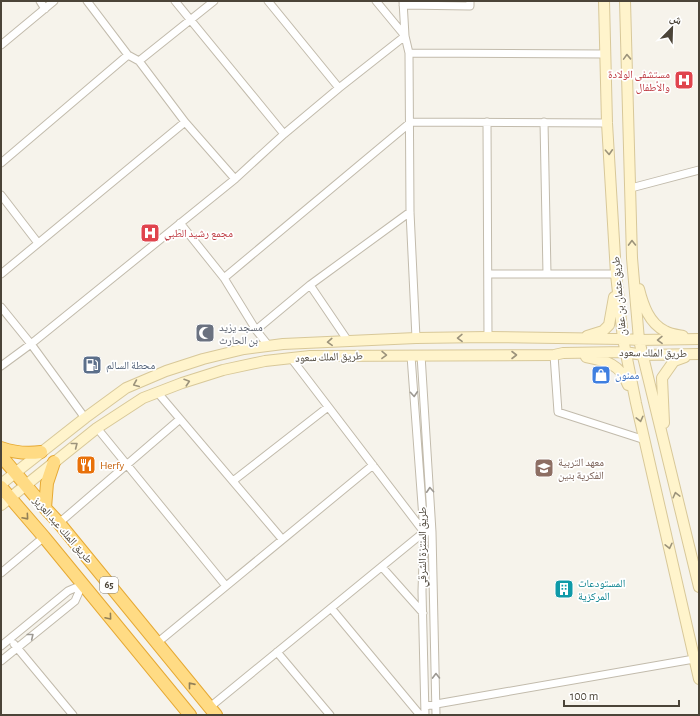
<svg xmlns="http://www.w3.org/2000/svg" width="700" height="716" viewBox="0 0 700 716" font-family="'Alegreya Sans','Noto Naskh Arabic',sans-serif">
	<rect width="100%" height="100%" fill="#f6f3eb"/>
	<g fill="none" stroke-linecap="round" stroke-linejoin="round">
		<g stroke="#c2bbac" stroke-width="9">
			<path id="minor" d="M40,1L45,9
				M87,1L128,55L139,61L185,122L235,179
				M175,1L284,134
				M268,1L339,88
				M403,1L405,36L409,53L410,212L416,338
				M403,5L470,6V1
				M1,45L54,1
				M409,53L605,54
				M139,61L214,1
				M487,122L488,337
				M544,122L547,274
				M1,163L128,55
				M631,188L699,170
				M1,195L38,243
				M180,223L224,278L256,330L268,345
				M1,274L185,122
				M488,274H616
				M224,278L411,122L607,123
				M310,285L348,341
				M1,307L31,344L85,418
				M256,330L310,285L410,212
				M421,355L432,532L436,715
				M554,355L558,412L645,440
				M411,356L424,532L422,591L425,715
				M291,358L424,532
				M1,366L31,344L235,179L284,134L339,88L405,36L376,1
				M158,393L282,539
				M97,428L226,586
				M233,481L328,407
				M59,523L180,419
				M382,567L423,613
				M1,573L44,537
				M331,608L420,715
				M157,643L373,465
				M14,644L73,715
				M1,646L68,591L82,585
				M277,652L330,715
				M1,661L75,601L82,585
				M425,706L694,659
				M210,707L424,532H427"/>
		</g>
		<g stroke="#d8c899" stroke-width="12">
			<path id="secondary" d="M604,1L607,123L616,274L623,339L636,403L699,679
				M625,1L632,258L639,340L699,587
				M639,289C643,305 649,323 665,331C670,334 678,335 683,336
				M587,336L603,331L609,325L614,297
				M586,357C607,361 620,364 628,385
				M664,423L662,378L674,361L685,357
				M1,484L85,418L126,388L166,371L203,359L244,349L283,344L416,338L488,337L623,339L639,340L699,339
				M1,505L97,428L143,398L182,383L223,370L265,361L310,356L554,355L563,353L625,352L643,355L699,354"/>
		</g>
		<g stroke="#e6a934" stroke-width="14">
			<path id="trunk" d="M1,448C15,453 26,454 41,452
				M1,456L45,508L59,523L216,715
				M1,487L44,537L190,715
				M45,508L47,483L54,462"/>
		</g>
		<use href="#minor" stroke="#fff" stroke-width="7"/>
		<use href="#secondary" stroke="#fff4cc" stroke-width="10"/>
		<use href="#trunk" stroke="#ffdb84" stroke-width="12"/>
	</g>
	<defs><path id="oneway-chevron" d="M-2-3.5L2.5 0L-2 3.5" fill="none" stroke-width="1.6" stroke-linecap="round" stroke-linejoin="round"/></defs>
	<g stroke="#9c937b">
		<use href="#oneway-chevron" transform="translate(627 57) rotate(-92)"/>
		<use href="#oneway-chevron" transform="translate(609 152) rotate(87)"/>
		<use href="#oneway-chevron" transform="translate(632 243) rotate(-91)"/>
		<use href="#oneway-chevron" transform="translate(460 338) rotate(179)"/>
		<use href="#oneway-chevron" transform="translate(660 340) rotate(179)"/>
		<use href="#oneway-chevron" transform="translate(330 342) rotate(177)"/>
		<use href="#oneway-chevron" transform="translate(384 355) rotate(1)"/>
		<use href="#oneway-chevron" transform="translate(514 355)"/>
		<use href="#oneway-chevron" transform="translate(187 382) rotate(-18)"/>
		<use href="#oneway-chevron" transform="translate(136 384) rotate(157)"/>
		<use href="#oneway-chevron" transform="translate(640 419) rotate(76)"/>
		<use href="#oneway-chevron" transform="translate(75 445) rotate(-38)"/>
		<use href="#oneway-chevron" transform="translate(676 495) rotate(-104)"/>
		<use href="#oneway-chevron" transform="translate(669 546) rotate(77)"/>
	</g>
	<g stroke="#9c9892">
		<use href="#oneway-chevron" transform="translate(414 394) rotate(86)"/>
		<use href="#oneway-chevron" transform="translate(430 490) rotate(-94)"/>
		<use href="#oneway-chevron" transform="translate(31 636) rotate(-39)"/>
		<use href="#oneway-chevron" transform="translate(436 676) rotate(-91)"/>
	</g>
	<g stroke="#938056">
		<use href="#oneway-chevron" transform="translate(26 517) rotate(49)"/>
		<use href="#oneway-chevron" transform="translate(109 617) rotate(50)"/>
		<use href="#oneway-chevron" transform="translate(191 685) rotate(-129)"/>
	</g>
	<defs>
		<g id="hospital-square" transform="scale(1)"><rect x="-9" y="-9" width="18" height="18" rx="4" fill="#e0444e" stroke="#fff"/><path d="M-5-5h3v3.5h4V-5h3V5h-3V1.5h-4V5h-3Z" fill="#fff"/></g>
		<g id="mosque-square" transform="scale(1)"><rect x="-9" y="-9" width="18" height="18" rx="4" fill="#6b7280" stroke="#fff"/><path d="M3.5-4.9A6 6 0 1 0 3.5 4.9A5 5 0 1 1 3.5-4.9Z" fill="#fff"/></g>
		<g id="fuel-square" transform="scale(1)"><rect x="-9" y="-9" width="18" height="18" rx="4" fill="#5c6f8a" stroke="#fff"/><path d="M-5.5-6h7V0h2V4h1.3V-2.5L3-4.5l.8-.8L6-3V5H2.5V1h-1V6h-7ZM-4.2-4.7v3.2H.2V-4.7Z" fill="#fff"/></g>
		<g id="shop-square" transform="scale(1)"><rect x="-9" y="-9" width="18" height="18" rx="4" fill="#3f7fe0" stroke="#fff"/><path d="M-5-2.5h2.3a2.7 3.5 0 0 1 5.4 0H5L5.5 6h-11ZM-1.5-2.5h3a1.5 2.3 0 0 0-3 0Z" fill="#fff"/></g>
		<g id="restaurant-square" transform="scale(1)"><rect x="-9" y="-9" width="18" height="18" rx="4" fill="#e8710a" stroke="#fff"/><path d="M-5-6h1v4h1v-4h1v4h1v-4h1v5L-1.5 .5V6h-2V.5L-5-1ZM5-6V6H3V1.5H1.5Q1.5-4 5-6Z" fill="#fff"/></g>
		<g id="university-square" transform="scale(1)"><rect x="-9" y="-9" width="18" height="18" rx="4" fill="#8d6e63" stroke="#fff"/><path d="M0-5L7-2L0 1L-7-2ZM-4 1L0 2.5L4 1V4Q0 6-4 4Z" fill="#fff"/></g>
		<g id="building-square" transform="scale(1)"><rect x="-9" y="-9" width="18" height="18" rx="4" fill="#0f9aa8" stroke="#fff"/><path d="M-4-6H4V6H1V3H-1V6H-4ZM-2.5-4.3h1.7v1.8h-1.7ZM.8-4.3h1.7v1.8H.8ZM-2.5-1h1.7V.8h-1.7ZM.8-1h1.7V.8H.8Z" fill="#fff"/></g>
	</defs>
	<g fill-rule="evenodd">
		<use href="#hospital-square" x="684" y="80"/>
		<use href="#hospital-square" x="150" y="233"/>
		<use href="#mosque-square" x="205" y="333"/>
		<use href="#fuel-square" x="92" y="365"/>
		<use href="#shop-square" x="601" y="375"/>
		<use href="#restaurant-square" x="86" y="465"/>
		<use href="#university-square" x="544" y="468"/>
		<use href="#building-square" x="564" y="589"/>
	</g>
	<g text-anchor="middle" dominant-baseline="central" stroke-width="3.5" stroke-linejoin="round" paint-order="stroke">
		<rect fill="#fff" stroke="#817c74" stroke-width="1" x="100" y="577" width="18" height="16" rx="3"/>
		<g font-size="10" font-weight="bold" fill="#4b4438">
			<text x="109" y="585">65</text>
		</g>
		<g font-size="11" fill="#be3a42" stroke="#fff" text-anchor="end">
			<text x="670" y="74">مستشفى الولادة<tspan x="670" dy="13">والأطفال</tspan></text>
			<text x="164" y="233" text-anchor="start">مجمع رشيد الطبي</text>
		</g>
		<g font-size="11" fill="#4b4438" stroke="#fff">
			<text transform="translate(619 296) rotate(-95)">طريق عثمان بن عفان</text>
			<text transform="translate(653 353) rotate(1)">طريق الملك سعود</text>
			<text transform="translate(329 357) rotate(-2)">طريق الملك سعود</text>
			<text transform="translate(63 530) rotate(49)">طريق الملك عبد العزيز</text>
			<text transform="translate(422 547) rotate(-90)">طريق المنتزة الشرقي</text>
		</g>
		<g font-size="11" fill="#5b616d" stroke="#fff" text-anchor="start">
			<text x="219" y="327">مسجد يزيد<tspan x="219" dy="13">بن الحارث</tspan></text>
		</g>
		<g font-size="11" fill="#4e5e75" stroke="#fff" text-anchor="start">
			<text x="106" y="365">محطة السالم</text>
		</g>
		<g font-size="11" fill="#366cbe" stroke="#fff" text-anchor="start">
			<text x="615" y="375">ممنون</text>
		</g>
		<g font-size="11" fill="#785e54" stroke="#fff" text-anchor="start">
			<text x="558" y="462">معهد التربية<tspan x="558" dy="13">الفكرية بنين</tspan></text>
		</g>
		<g font-size="11" fill="#c56008" stroke="#fff" text-anchor="start">
			<text x="100" y="465">Herfy</text>
		</g>
		<g font-size="11" fill="#0d838f" stroke="#fff" text-anchor="start">
			<text x="578" y="583">المستودعات<tspan x="578" dy="13">المركزية</tspan></text>
		</g>
	</g>
	<rect width="700" height="716" fill="none" stroke="#4b4438" stroke-width="4"/>
	<g transform="translate(672 28) rotate(23)" stroke="#ffffff" stroke-width="3" paint-order="stroke">
	<path d="M0-3L7 15L0 10L-7 15Z" fill="#4b4438"/>
	<text y="-6" font-size="11" font-weight="bold" text-anchor="middle" fill="#4b4438">ش</text>
	</g>
	<path d="M564 700v6h115v-6" fill="none" stroke="#4b4438" stroke-width="2"/>
	<text x="570" y="700" font-size="12" fill="#4b4438" stroke="#ffffff" stroke-width="3" paint-order="stroke">100 m</text>
</svg>
